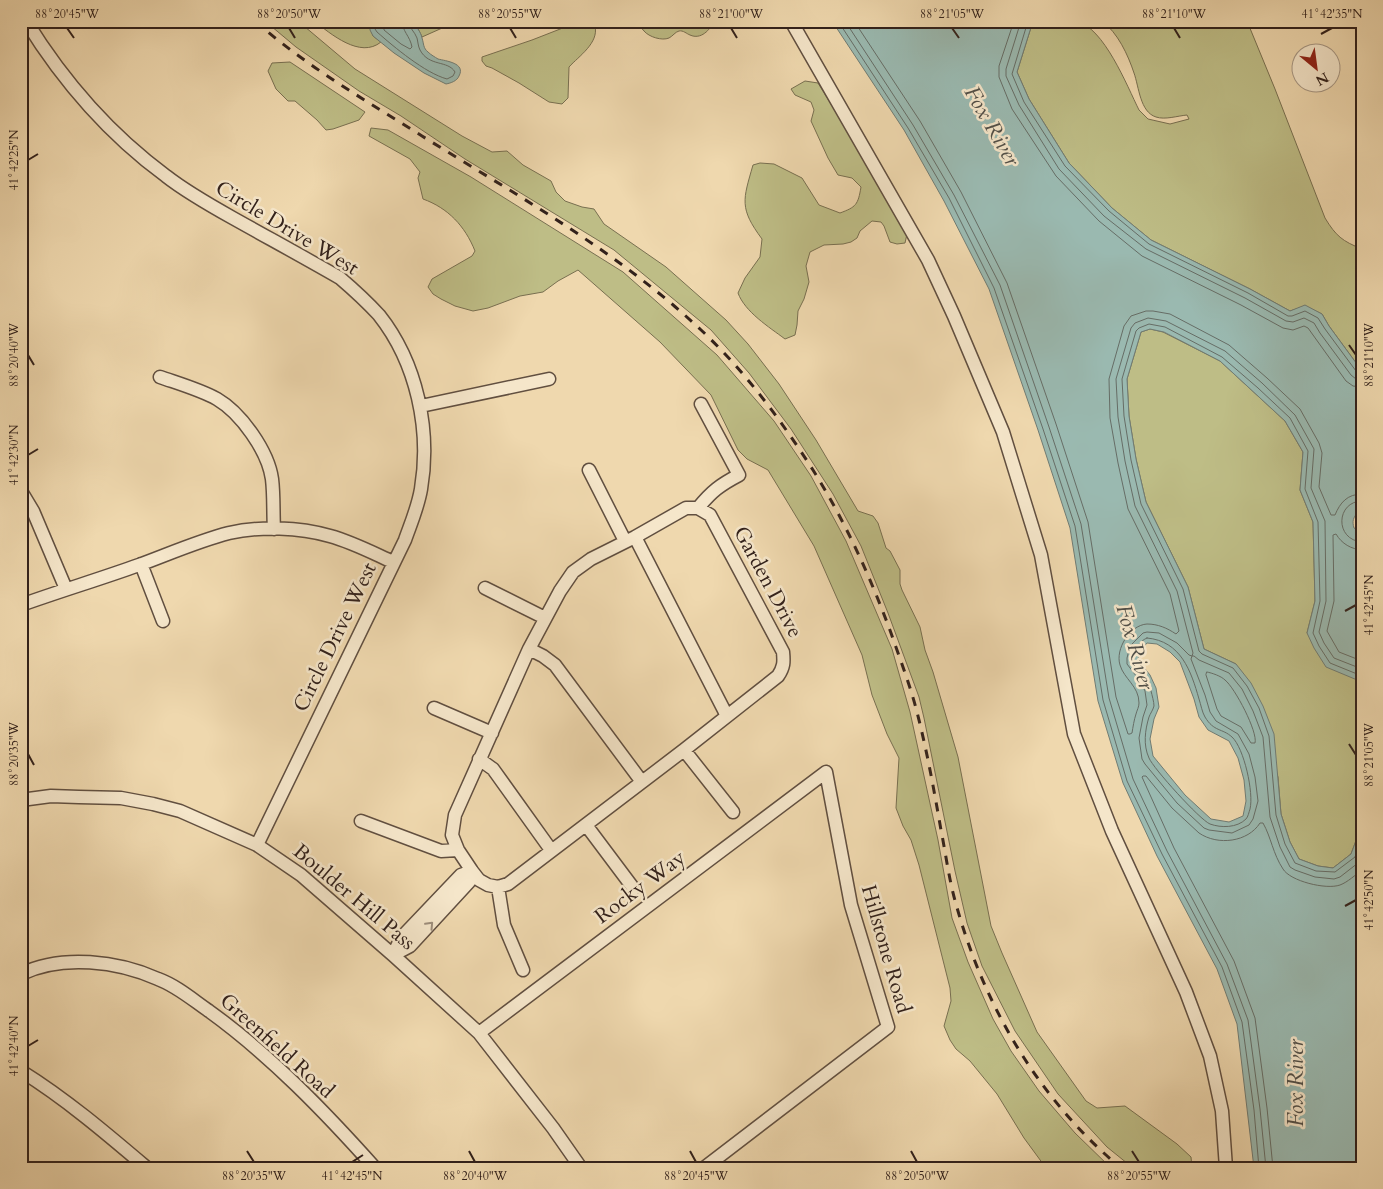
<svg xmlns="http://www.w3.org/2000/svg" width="1383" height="1189" viewBox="0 0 1383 1189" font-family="Cardo,serif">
	<rect width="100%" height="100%" fill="#efd8ae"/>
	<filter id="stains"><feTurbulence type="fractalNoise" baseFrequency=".004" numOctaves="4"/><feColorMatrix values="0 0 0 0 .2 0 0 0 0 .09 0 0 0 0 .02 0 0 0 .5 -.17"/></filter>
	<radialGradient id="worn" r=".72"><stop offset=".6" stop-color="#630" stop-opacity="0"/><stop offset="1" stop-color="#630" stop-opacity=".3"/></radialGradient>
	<path fill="#bebd86" stroke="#786f50" d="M265,21H298L355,69L462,136L492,152L507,151L523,165L551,181L556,192L565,201L582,207L594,209L604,224L666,267L726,320L748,344L779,384L816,440L858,511L873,516L878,523L886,548L890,551L900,570V584L902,590L920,627L925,650L933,672L958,757L991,926L1002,953L1037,1032L1086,1101L1097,1108L1125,1106L1177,1144L1191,1157L1192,1168H1133L1107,1147L1058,1094L1015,1031L982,966L967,923L955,871L924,718L919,697L888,613L861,546L833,494L791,429L749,373L711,330L614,250L465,159L401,116L359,91L296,47Z
		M314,21H375L370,26L373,36L381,42C360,59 331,34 314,21Z
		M411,21H458L422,37L417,27Z
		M638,21H714C710,30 701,40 690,35C687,34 683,30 679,31C675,32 673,36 669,38C662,41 649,37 644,31C641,28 640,25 638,21Z
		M1033,21C1045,21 1064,19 1076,21C1104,27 1127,86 1139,110L1148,119L1170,124L1189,119L1187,115C1177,116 1165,120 1156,117C1140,112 1139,87 1134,73C1128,55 1118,33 1102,21H1247L1275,89L1325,218C1336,236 1342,241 1362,249V371L1329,326L1322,314L1305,306L1290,311L1250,289L1151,240L1112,208L1069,163L1029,99L1017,72Z
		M573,24H588L595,26C599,43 579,56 569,67L568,98L562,104L549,102L519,83L492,68L486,66L482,61V57L532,40Z
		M290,62L365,112L359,120L333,129L326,130L317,120L295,101H288L276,89L268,71L272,63Z
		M805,81L818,83L868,164L907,234L905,243L897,244L890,242L884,226L881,222L872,221L860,231L857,238L851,242L843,244L824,245L810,252L806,266L809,282L804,299L798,311L797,325L795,335L785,339C769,327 745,312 738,293L745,278L760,257L762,239C739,208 743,200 753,165L760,163L774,164L802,178L819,205L840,213C856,207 858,205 861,187L852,178L838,175L828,158L811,121L814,110L811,102L795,95L791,89Z
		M371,128L388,130L471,177L623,272L717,355L774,421L811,476L846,541L892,649L910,712L938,840L952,918L968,962L993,1019L1011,1051L1039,1091L1075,1133L1111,1168H1046L1024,1138L997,1094L970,1061L956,1049L950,1040L944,1026L951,1001L950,988L919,865L911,840L903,826L896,808L899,758L887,734L872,695L862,655L814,546L768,470L747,459L738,450L711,395L660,342L578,270L558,281L543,292L520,296L488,308L473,311L455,306L441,299L433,294L428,287L432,279L472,256L475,251C465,226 448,208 423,199L418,178L420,172L410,159L369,136Z
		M1150,329L1163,332L1220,361L1285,421L1303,452L1300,490L1313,522L1315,601L1307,633L1362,682V821L1360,830L1351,854L1333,868L1318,866L1299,859L1290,842L1281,814L1278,777L1236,664L1204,649L1188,587L1146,502L1136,459L1129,416L1127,379L1141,332Z"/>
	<path fill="#9ab9b0" stroke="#707c74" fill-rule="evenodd" d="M375,21H411C416,26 421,32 422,38C424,44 423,48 428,52C431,55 435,57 438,59C446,61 466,63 459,76C457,81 451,83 446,84L424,73L394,53L373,36L370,30V26Z
		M832,21H1033L1017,72L1029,99L1069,163L1112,208L1151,240L1250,289L1290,311L1305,305L1322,314L1329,326L1362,371V512H1358C1353,518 1352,521 1354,528L1362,532V682L1326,667L1314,648L1307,633L1315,601L1313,522L1300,490L1303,452L1285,421L1220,361L1164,332L1150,329L1141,332L1127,379L1129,416L1136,459L1146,502L1188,587L1204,649L1236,664L1251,683L1263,706L1274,734L1281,814L1290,842L1299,859L1318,866L1333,868L1351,854L1360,830L1362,821V1168H1254L1237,1024L1217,969L1157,856L1123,783L1098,701L1070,528L1038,430L989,289L944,201L904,130ZM1147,643L1157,644L1170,652L1180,662L1194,699L1199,717L1208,730L1229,741L1238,758L1244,780L1246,801L1243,816L1229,822L1211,819L1185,795L1153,756L1150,739L1154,719L1159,707L1156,688L1150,675L1138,660L1140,651Z"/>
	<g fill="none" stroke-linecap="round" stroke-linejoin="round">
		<path stroke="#666d66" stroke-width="1" d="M378,21L375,29L377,32C394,47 425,73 447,79L453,76L455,72C448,60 429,67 420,50C418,46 418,42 417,38C415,32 409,28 408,21
			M384,21V30L401,44L410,49L412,47C410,36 402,31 402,21
			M838,21L908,128L949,198L994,288L1043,429L1075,526L1103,700L1127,781L1162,854L1222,967L1242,1022L1254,1110L1259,1168
			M845,21L913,125L954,195L1000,285L1049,427L1081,524L1109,698L1133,779L1167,851L1227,964L1248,1020L1260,1109L1266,1168
			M854,21L920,121L961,192L1007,283L1056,424L1088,522L1116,697L1128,734H1130L1132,733C1133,727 1134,720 1136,714C1137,710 1139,707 1139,703C1139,686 1124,679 1120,665C1115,649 1130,625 1147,624C1158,624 1167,628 1176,634L1179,631L1170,594L1128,509L1118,463L1110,418L1109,379L1124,326L1131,316L1146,311H1153L1170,314L1229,345L1267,378L1300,409L1319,443L1322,453L1319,487L1331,515H1335C1340,503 1347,494 1362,494
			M1014,21L999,66V77L1012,109L1056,176L1099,221L1142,256L1241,305L1283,328L1293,330L1304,326L1308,328L1346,381L1353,386L1362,387
			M1021,21L1006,69V76L1019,105L1059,169L1104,216L1146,249L1245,298L1286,321L1293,322L1304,318L1314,323L1320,333L1351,375L1356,379L1362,380
			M1028,21L1012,74L1024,102L1065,166L1109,211L1149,244L1248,293L1288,316H1292L1305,311L1318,318L1325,329L1356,371L1362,374
			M1362,501C1336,501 1334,540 1362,542
			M1362,550C1351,549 1342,544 1336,534L1333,535L1334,601L1327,631L1339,652L1362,661
			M1147,638C1181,641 1191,671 1199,699C1201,705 1202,712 1205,717C1214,732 1222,728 1232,737C1244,748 1254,793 1250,809C1249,812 1248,817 1246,819C1237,828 1221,828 1210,824C1200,820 1153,768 1149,758C1143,745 1145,730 1149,717C1150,714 1153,710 1154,706C1154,702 1152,695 1151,691C1148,679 1138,673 1134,663C1130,654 1139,641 1147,638Z
			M1362,669L1334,658L1324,643L1319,632L1326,601L1325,521L1311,488L1314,449L1295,415L1262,383L1225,351L1166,321L1148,318L1135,323L1131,328L1116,379L1118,417L1125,461L1135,506L1177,591L1193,653L1192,656L1189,655L1177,643L1159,633L1147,632L1143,633L1130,646L1127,658V664L1140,681L1145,691L1147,705L1143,717L1139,738L1142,759L1145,764L1177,803L1204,828L1209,830L1232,833L1249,825L1253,819L1258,801L1255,777L1249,754L1238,734L1216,721L1210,712L1205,695L1191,659L1192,656H1194L1199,660L1229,673L1242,689L1253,711L1263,737L1270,817L1280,847L1290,867L1295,870L1315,877L1334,879L1340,877L1358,863L1362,858
			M1207,672C1212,673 1221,676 1225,680C1235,688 1258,732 1255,743H1251L1241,727L1221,716L1217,709L1206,675Z
			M1362,676L1330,663L1319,646L1313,633L1320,601L1318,522L1305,489L1308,451L1290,418L1258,388L1222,357L1165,327L1149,324L1139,328L1136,331L1122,379L1124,416L1131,460L1141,504L1183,589L1199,651L1202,654L1233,668L1247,686L1259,708L1269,736L1276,815L1285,844L1295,863L1316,871L1335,872L1355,857L1362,840
			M1273,1168L1267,1108L1255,1018L1234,961L1174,848L1142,777L1143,776H1146L1172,808L1199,833C1218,846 1248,842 1260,823H1263C1271,837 1273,854 1283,869C1290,881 1326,890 1340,885C1348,882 1355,875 1362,870"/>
		<g stroke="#614f40" stroke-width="15">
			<path id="minor" d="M26,21C63,81 109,134 166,176C189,194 215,208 240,222C274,241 307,259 340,278C354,290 367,302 379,315C417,363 431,430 421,489C418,507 411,523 405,540L257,845
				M791,21L928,260L954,316L1003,432L1041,555L1074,734L1112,831L1186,992L1210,1056L1222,1111L1226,1168
				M160,377C177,383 201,390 217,399C241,413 268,451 272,479C274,495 273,512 274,529
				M421,406L549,379
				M589,470L625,541
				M21,491L33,511L66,589
				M686,508H698L710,515L783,652C784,662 784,667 778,676L684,750L508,884L498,887L488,885L479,880L472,871L458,850L452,835L455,815L529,649L560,591L573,572L591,559L635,537Z
				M698,508C712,491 720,485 739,475L701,404
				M635,537L727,716
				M141,564L163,621
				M485,588L545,618
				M21,605C60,591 100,579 139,565C169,554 198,541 229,533C260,526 299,527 330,536C352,542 373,553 393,562
				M529,649L543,656L555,665L642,782
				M434,708L492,733
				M684,750L733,812
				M479,759L493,769L551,850
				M21,800L51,796L79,797L121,798L153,804L180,811L257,845L301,875L393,955L479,1033L553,1128L581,1168
				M361,821L441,851L458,850
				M586,825L634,889
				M498,887L504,925L523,970
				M393,955L410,946L469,882L472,871
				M393,955L401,938L461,875L472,871
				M21,974C62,954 118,961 158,979C177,986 193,1000 209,1011C270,1055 325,1112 375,1168
				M479,1033L826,772L851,905L888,1027L704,1168
				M21,1071C66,1099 107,1134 147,1168"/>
		</g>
		<use href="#minor" stroke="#f5e6ca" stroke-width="12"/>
		<path stroke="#32211b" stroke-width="3" stroke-dasharray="9 9" stroke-linecap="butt" d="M255,21C306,66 365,100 422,136C518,196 618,252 700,329C744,370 781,420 813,470C845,521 870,576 891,633C900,659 910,685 917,712C927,751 934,790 941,830C946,855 949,880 956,904C984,1006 1039,1100 1121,1168"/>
	</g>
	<defs><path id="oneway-chevron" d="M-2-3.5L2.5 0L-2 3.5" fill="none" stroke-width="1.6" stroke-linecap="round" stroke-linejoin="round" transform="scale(1.25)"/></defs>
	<use stroke="#9d8d7b" href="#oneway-chevron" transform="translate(430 925) rotate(-47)"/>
	<path fill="none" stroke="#32211b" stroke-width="2" d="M67,28L74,38M289,28L295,38M510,28L516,38M731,28L737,38M952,28L959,38M1174,28L1180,38M1321,34L1332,28M28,160L38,154M1349,345L1356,355M28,355L34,365M28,455L38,449M1345,611L1356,605M1349,744L1356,755M28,754L34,765M1345,906L1356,900M28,1046L38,1040M247,1151L254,1162M469,1151L475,1162M690,1151L696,1162M911,1151L917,1162M1132,1151L1139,1162M352,1162L363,1155"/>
	<g text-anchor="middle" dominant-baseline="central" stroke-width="5" stroke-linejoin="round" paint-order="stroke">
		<g font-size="21" fill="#32211b" stroke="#f5e6ca">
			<text transform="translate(287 228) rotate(31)">Circle Drive West</text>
			<text transform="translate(768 582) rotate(62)">Garden Drive</text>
			<text transform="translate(335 637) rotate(-64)">Circle Drive West</text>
			<text transform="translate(640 887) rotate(-37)">Rocky Way</text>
			<text transform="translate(354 897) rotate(40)">Boulder Hill Pass</text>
			<text transform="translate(886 949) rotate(74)">Hillstone Road</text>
			<text transform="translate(277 1046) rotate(42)">Greenfield Road</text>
		</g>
		<g font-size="22" font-style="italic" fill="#514f48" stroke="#f5e6ca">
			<text transform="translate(992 126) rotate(60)">Fox River</text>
			<text transform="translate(1135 647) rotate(74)">Fox River</text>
			<text transform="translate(1296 1083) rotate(-90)">Fox River</text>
		</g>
	</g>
	<rect width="1383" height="1189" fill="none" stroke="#efd8ae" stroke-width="55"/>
	<g transform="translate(1316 68) rotate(151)"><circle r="24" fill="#f5e6ca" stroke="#a79784"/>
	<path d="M0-4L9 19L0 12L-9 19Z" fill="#8f2418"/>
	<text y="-8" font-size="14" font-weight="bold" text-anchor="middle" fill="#32211b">N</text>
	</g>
	<rect x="28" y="28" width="1328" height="1134" fill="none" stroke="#32211b" stroke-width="2"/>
	<g font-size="12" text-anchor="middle" fill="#32211b">
		<text x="67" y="18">88°20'45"W</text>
		<text x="289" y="18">88°20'50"W</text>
		<text x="510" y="18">88°20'55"W</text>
		<text x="731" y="18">88°21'00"W</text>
		<text x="952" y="18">88°21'05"W</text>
		<text x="1174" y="18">88°21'10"W</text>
		<text x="1332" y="18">41°42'35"N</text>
		<text transform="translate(14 160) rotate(-90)" y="4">41°42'25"N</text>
		<text transform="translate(14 355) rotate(-90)" y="4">88°20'40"W</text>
		<text transform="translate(1369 355) rotate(-90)" y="4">88°21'10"W</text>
		<text transform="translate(14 455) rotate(-90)" y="4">41°42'30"N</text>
		<text transform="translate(1369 605) rotate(-90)" y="4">41°42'45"N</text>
		<text transform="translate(14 754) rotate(-90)" y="4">88°20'35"W</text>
		<text transform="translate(1369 755) rotate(-90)" y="4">88°21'05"W</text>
		<text transform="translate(1369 900) rotate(-90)" y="4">41°42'50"N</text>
		<text transform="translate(14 1046) rotate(-90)" y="4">41°42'40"N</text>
		<text x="254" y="1180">88°20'35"W</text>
		<text x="352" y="1180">41°42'45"N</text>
		<text x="475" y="1180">88°20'40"W</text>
		<text x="696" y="1180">88°20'45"W</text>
		<text x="917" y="1180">88°20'50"W</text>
		<text x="1139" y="1180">88°20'55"W</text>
	</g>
	<rect width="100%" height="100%" filter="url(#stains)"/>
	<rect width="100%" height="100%" fill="url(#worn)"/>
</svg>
